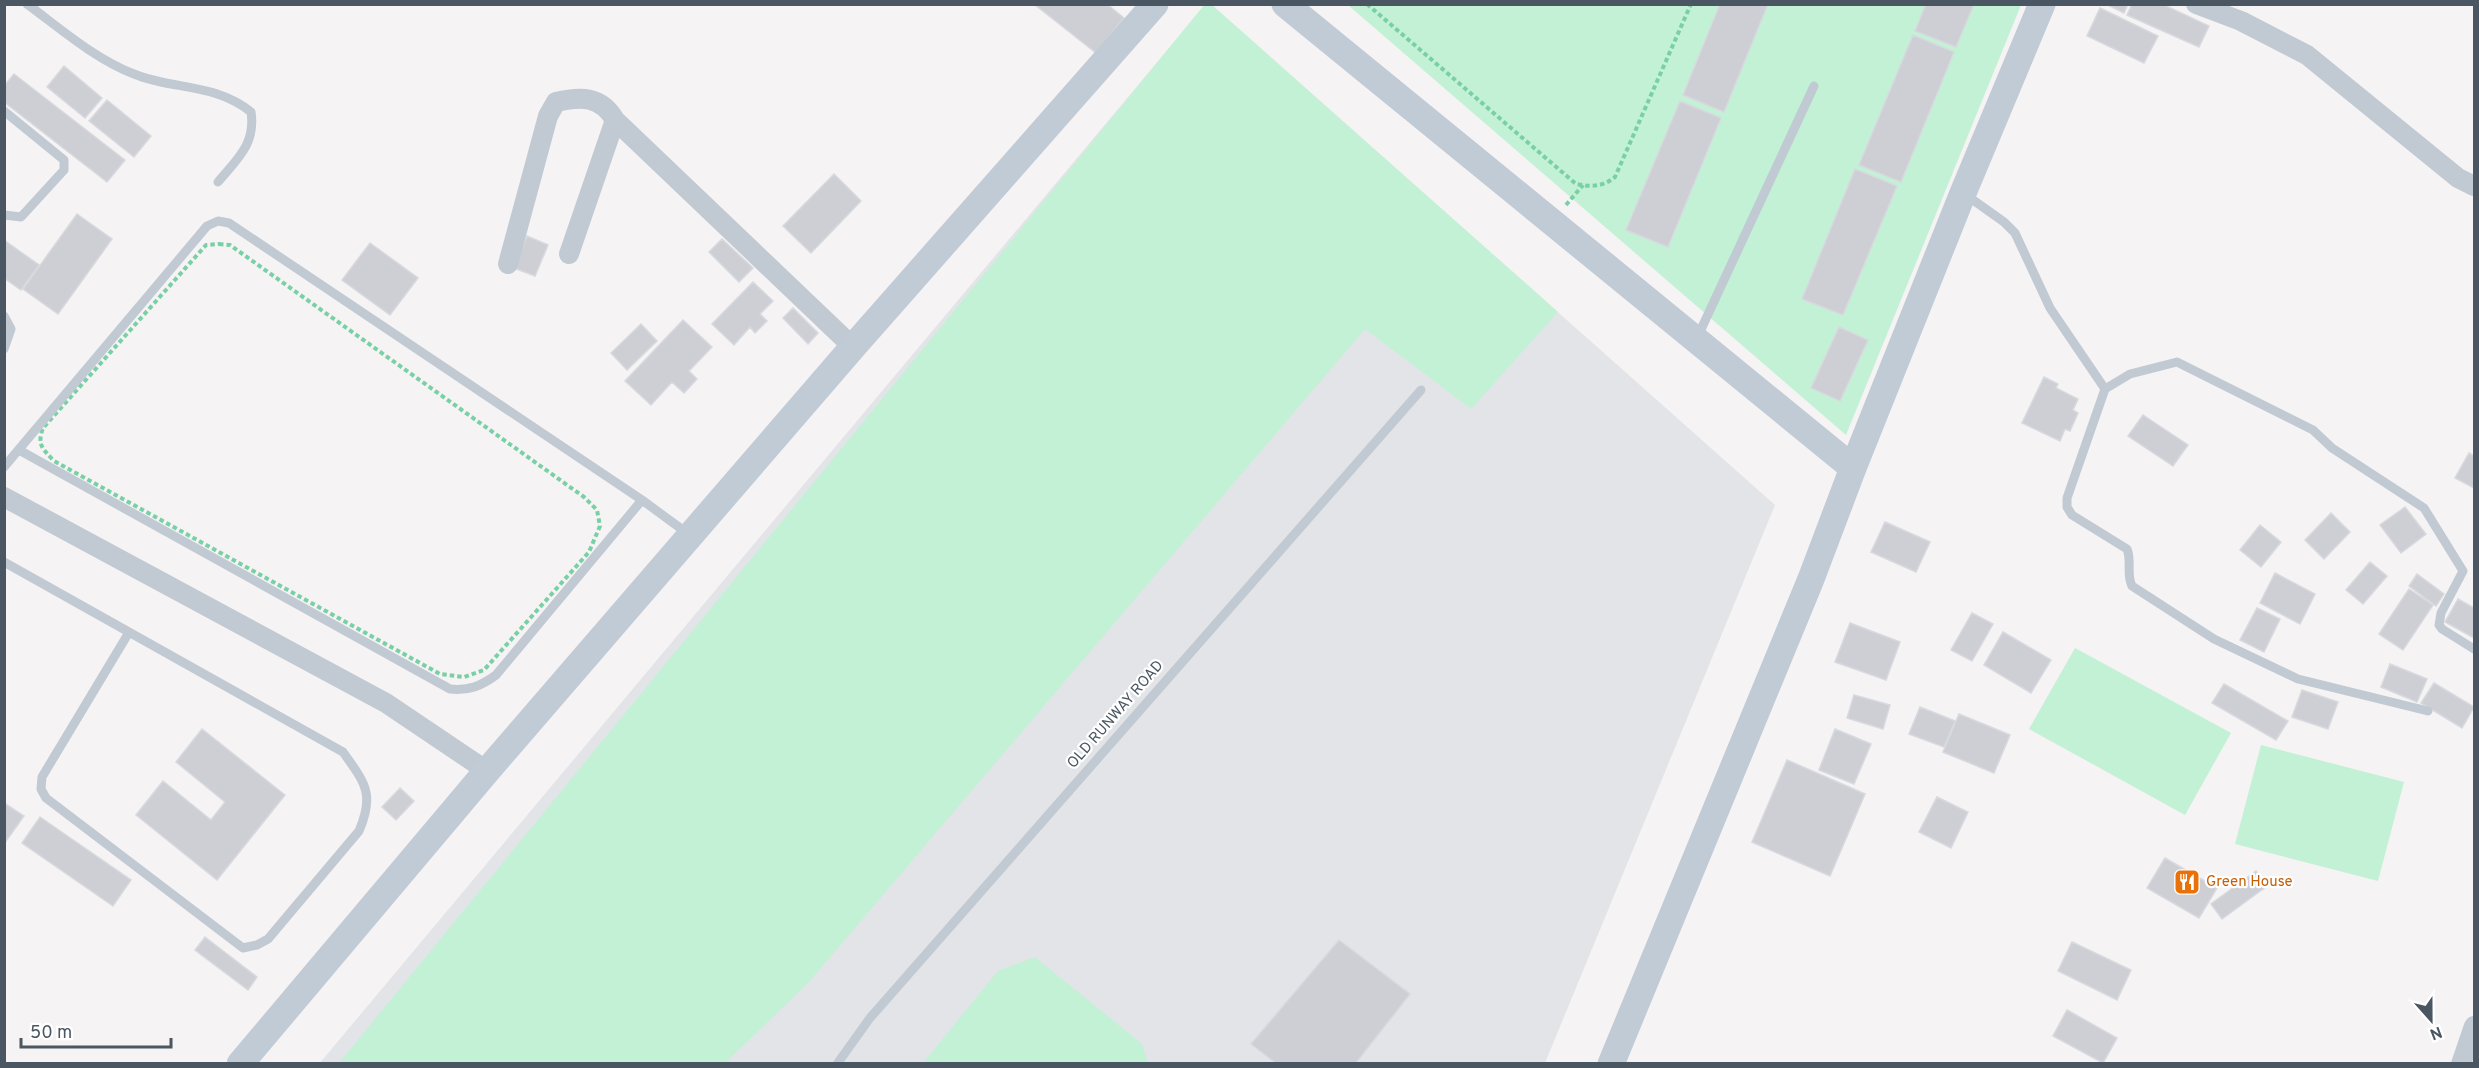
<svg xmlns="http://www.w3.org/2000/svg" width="2479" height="1068" viewBox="0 0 2479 1068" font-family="Overpass,sans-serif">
	<rect width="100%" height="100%" fill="#f5f3f3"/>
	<path fill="#e2e4e7" d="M1205,5H1212L1775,505L1545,1063L319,1064Z"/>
	<path fill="#c3f1d5" d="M1205,4L1212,5L1558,312L1471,409L1365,329L808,983L725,1063H339Z
		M1348,5H2021L1846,435Z
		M2075,648L2231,733L2185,815L2029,729Z
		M2261,745L2404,782L2378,881L2235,844Z
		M1035,957L1142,1044L1148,1063H923L998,971Z"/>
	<path fill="#cdcfd5" stroke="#d7d9de" stroke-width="1.5" d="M1034,4H1107L1124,18L1096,53Z
		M1720,4H1768L1724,112L1683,95Z
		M1926,4H1974L1956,47L1915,31Z
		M2106,4H2128L2124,13Z
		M2132,4H2162L2209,26L2199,47L2127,15Z
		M2100,8L2158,36L2144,63L2087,36Z
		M1913,35L1954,52L1901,182L1859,165Z
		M64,66L102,98L85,118L47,87Z
		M14,74L125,160L107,182L4,102V86Z
		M107,100L151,136L134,157L89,121Z
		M1680,101L1721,118L1668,247L1626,230Z
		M1855,169L1897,186L1843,315L1802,299Z
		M834,174L861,201L811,253L783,226Z
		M77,214L112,239L58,314L23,289Z
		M527,236L548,245L535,276L514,268Z
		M722,239L753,268L739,282L709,252Z
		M4,240L39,265L21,290L4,278Z
		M370,243L418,278L390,315L342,280Z
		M753,282L773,301L760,314L767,321L755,333L750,327L734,345L712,324Z
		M793,308L818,333L808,344L783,318Z
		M683,320L712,347L689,371L697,379L684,393L672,382L651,405L625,381Z
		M641,324L657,341L627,370L611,353Z
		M1839,327L1868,340L1840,401L1811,388Z
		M2044,377L2058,384L2056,388L2078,399L2073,410L2078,413L2070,431L2065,429L2060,441L2022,423Z
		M2143,415L2188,445L2173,466L2128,436Z
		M2469,453L2474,456V488L2455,478Z
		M2405,507L2426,534L2401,553L2380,525Z
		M2331,513L2350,532L2324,559L2305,540Z
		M1885,522L1930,542L1916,572L1871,552Z
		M2260,525L2281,542L2261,567L2240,550Z
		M2370,562L2387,576L2363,604L2346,590Z
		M2275,573L2315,594L2300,624L2260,603Z
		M2417,574L2444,594L2436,606L2409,586Z
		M2409,589L2433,605L2403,650L2379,634Z
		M2458,599L2474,608V638L2445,622Z
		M2257,608L2280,619L2264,652L2240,640Z
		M1972,613L1993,624L1972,661L1951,650Z
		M1850,623L1900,642L1886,680L1835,662Z
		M2003,632L2051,660L2031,693L1984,665Z
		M2390,664L2427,679L2417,702L2381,687Z
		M2434,683L2474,707L2462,728L2421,703Z
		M2224,684L2288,721L2276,740L2212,703Z
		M2302,690L2338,702L2328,729L2292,717Z
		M1854,695L1890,705L1883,729L1847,718Z
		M1920,707L1955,721L1944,747L1909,734Z
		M1959,714L2010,735L1994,773L1943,752Z
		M202,729L285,795L217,880L136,815L163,781L211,820L225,802L176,762Z
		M1835,729L1871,744L1854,784L1819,770Z
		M1787,760L1865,794L1830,876L1752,842Z
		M400,788L414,801L396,820L382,807Z
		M1937,797L1968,812L1951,848L1919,832Z
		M4,803L24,816L4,844Z
		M40,817L131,880L113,906L22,843Z
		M2165,858L2217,888L2199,918L2147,888Z
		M2256,871L2267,886L2222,919L2211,904Z
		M205,937L257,977L248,990L195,950Z
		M1339,940L1410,994L1355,1064H1277L1251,1044Z
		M2072,942L2131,970L2117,1000L2058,971Z
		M2067,1010L2117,1038L2103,1063L2053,1036Z"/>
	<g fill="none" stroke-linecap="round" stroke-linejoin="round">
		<path stroke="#7ad0a6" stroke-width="4" stroke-dasharray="4.5 3" stroke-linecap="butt" d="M1367,4L1576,184C1591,187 1603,187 1615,177L1691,4
			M1566,205L1583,185
			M219,244L230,245L584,497L597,510L600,526L589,552L484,670L464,677L440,674L54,461C42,448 37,445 43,428L206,245Z"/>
		<path stroke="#c1cad2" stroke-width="9" d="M27,4C61,29 95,59 134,74C173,90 215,83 251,112C256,144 237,159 218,182
			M4,111L64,160V170L21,217L4,215
			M1966,195L2004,222L2015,233L2050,308L2105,389L2130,374L2177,362L2313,430L2332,448L2424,508L2463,571L2441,613L2439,625L2442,629L2474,649
			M4,316L11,329L4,349
			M1697,338L1814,86
			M2105,389L2067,498V507L2072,515L2127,549C2132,561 2126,574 2132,586L2214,639L2298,679L2428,711
			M19,450L450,689C469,691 481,686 496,675L642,500
			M4,467L207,226L218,221L229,223L642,500L687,533
			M4,562L343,752C365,783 375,794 359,831L268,939L257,945L243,948L46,798L41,789L42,777L128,634
			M837,1064L870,1018L1421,390"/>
		<path stroke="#c1cad2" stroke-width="20" d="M2196,4L2241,21L2307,55L2458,178L2474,186
			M569,254L615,120
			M508,264L548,116L556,102C581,96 601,96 615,120L853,347
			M4,497L386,703L487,771
			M2461,1064L2474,1026"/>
		<path stroke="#c1cbd6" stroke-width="27" d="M1285,4L1853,468
			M240,1064L487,771L853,347L1155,4
			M1611,1064L1811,579L1853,468L1963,193L2042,4"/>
	</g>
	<defs>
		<g id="restaurant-square" transform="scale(1.35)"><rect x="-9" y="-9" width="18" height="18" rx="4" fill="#e8710a" stroke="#fff"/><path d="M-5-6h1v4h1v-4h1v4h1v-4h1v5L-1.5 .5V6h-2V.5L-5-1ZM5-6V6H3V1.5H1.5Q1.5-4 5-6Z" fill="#fff"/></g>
	</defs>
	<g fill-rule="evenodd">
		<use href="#restaurant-square" x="2187" y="882"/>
	</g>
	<g text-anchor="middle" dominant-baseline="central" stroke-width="4.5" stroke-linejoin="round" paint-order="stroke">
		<g font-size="15" fill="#4a5661" stroke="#fff">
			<text transform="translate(1116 715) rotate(-49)">OLD RUNWAY ROAD</text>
		</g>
		<g font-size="15" fill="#c56008" stroke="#fff" text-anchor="start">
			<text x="2206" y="882">Green House</text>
		</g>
	</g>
	<rect width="2479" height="1068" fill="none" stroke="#4a5661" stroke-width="12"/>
	<g transform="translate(2431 1020) rotate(159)" stroke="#ffffff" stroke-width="4.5" paint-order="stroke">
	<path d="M0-4.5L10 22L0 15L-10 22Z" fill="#4a5661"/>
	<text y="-9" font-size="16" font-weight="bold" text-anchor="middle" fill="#4a5661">N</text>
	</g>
	<path d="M21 1038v9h150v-9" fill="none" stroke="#4a5661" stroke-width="3"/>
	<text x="30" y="1038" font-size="18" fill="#4a5661" stroke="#ffffff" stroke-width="4.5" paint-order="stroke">50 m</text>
</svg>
